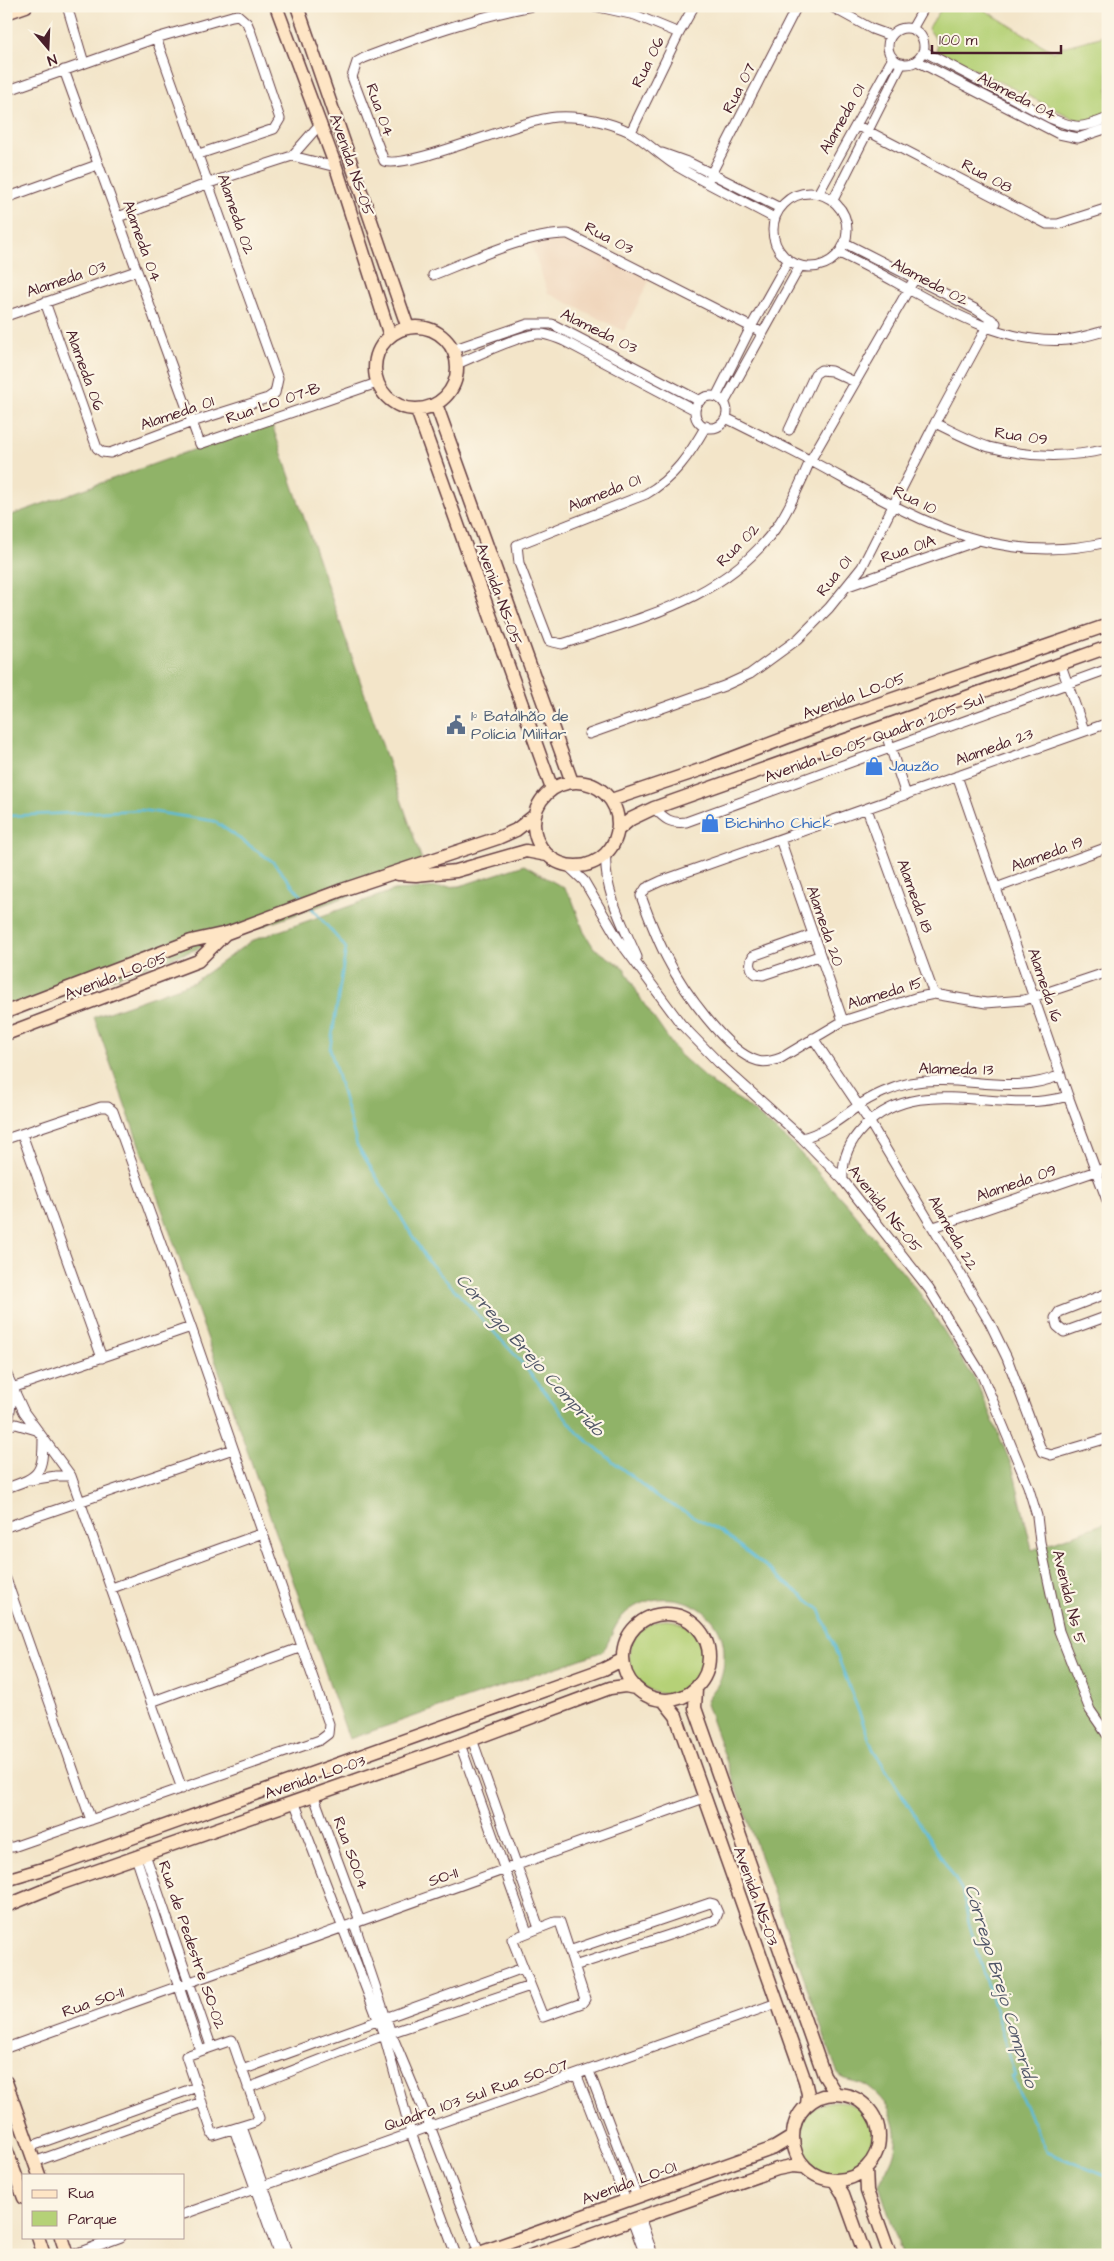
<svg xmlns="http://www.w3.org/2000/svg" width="1114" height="2261" viewBox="0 0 1114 2261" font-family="'Architects Daughter',sans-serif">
	<rect width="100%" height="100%" fill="#fcf5e5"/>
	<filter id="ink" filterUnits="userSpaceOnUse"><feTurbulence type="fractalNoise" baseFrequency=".02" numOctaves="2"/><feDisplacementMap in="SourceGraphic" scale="10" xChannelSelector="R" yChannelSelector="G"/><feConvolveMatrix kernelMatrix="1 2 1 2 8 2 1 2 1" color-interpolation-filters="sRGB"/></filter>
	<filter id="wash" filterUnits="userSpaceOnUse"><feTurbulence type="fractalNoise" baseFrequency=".0096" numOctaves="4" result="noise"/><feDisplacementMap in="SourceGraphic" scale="20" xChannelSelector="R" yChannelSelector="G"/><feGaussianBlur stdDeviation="1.12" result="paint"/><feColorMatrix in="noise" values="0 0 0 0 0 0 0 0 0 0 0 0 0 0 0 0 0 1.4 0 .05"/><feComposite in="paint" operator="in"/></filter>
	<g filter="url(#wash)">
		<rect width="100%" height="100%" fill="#f3e5c9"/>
		<path fill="#f0d6bc" d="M571,240L650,279L624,331L548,293L531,244Z"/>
		<path fill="#b5d177" stroke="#807851" d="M943,6H978L1054,52L1062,47L1108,35V116L1093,123L1077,120L937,51C937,41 935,36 928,29Z
			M629 1657a37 37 0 1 1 74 0a37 37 0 1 1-74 0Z
			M799 2138a37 37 0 1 1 74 0a37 37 0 1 1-74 0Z"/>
		<path fill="#90b368" stroke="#6d694a" d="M271,422L425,869L6,1016V517Z
			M524,865L564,888L572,899L584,932L594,948L624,968L642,1001L678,1053L714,1085L741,1101L792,1144L850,1208L921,1295L977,1383L1013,1469L1032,1550L1105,1523L1108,1528V2255H902L879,2185C883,2174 891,2164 894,2153C902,2127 888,2100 866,2086C857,2080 845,2082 838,2074L706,1704C708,1696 714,1691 718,1684C723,1676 724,1665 724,1655C725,1606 668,1584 631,1609C612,1621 611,1645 601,1652L349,1739L94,1017L194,982L251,941L395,890L460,886Z"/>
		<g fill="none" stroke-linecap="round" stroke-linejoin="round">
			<path stroke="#5abbd9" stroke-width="2.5" d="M6,816L141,810L214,821L272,861L304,899
				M311,907L346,948L330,1049L357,1145L427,1260L516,1356L579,1434L656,1496L722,1532L820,1610L873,1749L962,1890L969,1923L1015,2076L1012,2077L1047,2152L1108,2177"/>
		</g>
	</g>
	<g filter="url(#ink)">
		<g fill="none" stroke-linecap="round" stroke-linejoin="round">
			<g stroke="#633d43" stroke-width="11">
				<path id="street" d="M67,6L84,63
					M532,6C474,17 419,37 364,58L357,62L352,77L384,161C408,170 519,120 556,117C580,115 609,122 630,132C648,142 662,158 680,168C711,186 743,201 774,218
					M594,6L635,15L679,33
					M830,6L872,29L891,36
					M888 46a18 18 0 1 1 36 0a18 18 0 1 1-36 0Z
					M912,29L925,6
					M923,51L1050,118C1077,129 1080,129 1108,118
					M917,61L1059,134L1078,138L1108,128
					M64,70L200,444L377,383
					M6,91L156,38L232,16L238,15L247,23L250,30L280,119L274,129L199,154
					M856,125L1047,224H1058L1108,208
					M631,132L679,33L694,6
					M662,153L690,163L780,208
					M292,156L336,167
					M707,182L797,6
					M773 230a37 37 0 1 1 74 0a37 37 0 1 1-74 0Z
					M818,194L893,58
					M6,198L97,165
					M833,200L902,63
					M118,217L209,183L292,156L321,123
					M845,243L977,310L996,323
					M839,253C909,284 987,347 1067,340C1081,338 1094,334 1108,330
					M433,275C471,260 528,233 568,234L763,333
					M45,302L97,448L102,452L110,453L192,422L268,398L275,393L278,379L156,38
					M6,316L136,271
					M452,350L528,324H552L700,401
					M457,364C476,356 519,335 538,334C547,333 556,338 564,341L695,410
					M695 412a16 16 0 1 1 32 0a16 16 0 1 1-32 0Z
					M716,397L751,327L788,261
					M724,403L800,266
					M726,418C754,432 783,446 811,461C910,514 989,569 1108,542
					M935,423C952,431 970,441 989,447C1027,457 1069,458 1108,449
					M706,426C690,454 674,478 646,494L517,545L519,563L549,641L562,644C643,617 726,599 778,525C791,506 801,482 810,461L915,278
					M789,430L815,374L821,370L831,371L855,382
					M848,586L977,541
					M1061,665L1084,730
					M1108,723L661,881L646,888L641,896C649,918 657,940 668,960C682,988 727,1053 758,1061C766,1063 773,1061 781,1058L843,1021L915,998L934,994L986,1003L1024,1000L1108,972
					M884,728L906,795
					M589,734L724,686L750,674L798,639L829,608L862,567L935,423L991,319
					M957,776L1068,1096L1108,1203
					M654,808C665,819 670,824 686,822L1108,669
					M867,809L934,994
					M780,839L843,1021
					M606,854C603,889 623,925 637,957
					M568,866L584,881L618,939L681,1024L719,1063L802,1138L843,1180L929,1289L982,1375L1028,1486L1037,1516L1040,1542L1059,1631L1090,1710L1108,1736
					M996,888L1108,847
					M812,935L753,956C749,962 750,970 756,974L763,975L819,956
					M813,1038L869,1121L990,1323L1007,1358L1042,1452L1051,1455L1108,1438
					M22,1134L102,1358
					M802,1138C823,1133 840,1119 858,1106C872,1096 893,1087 910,1083C962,1073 1010,1097 1061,1075
					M6,1139L101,1107H108L113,1111L191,1327L329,1724L328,1734L320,1740L13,1847H6
					M843,1180C842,1160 849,1142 863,1128C919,1070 998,1117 1068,1096
					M934,1227L1108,1167
					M1108,1293L1059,1312L1055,1318L1057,1326L1064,1332L1108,1316
					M6,1373L24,1412L71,1476L182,1789
					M12,1388L191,1327
					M8,1424L13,1391
					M6,1425L16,1424L36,1430
					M30,1480L56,1476H71
					M6,1488C40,1477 43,1473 43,1438
					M6,1527L233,1449
					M6,1579L91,1820
					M112,1588L263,1533
					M151,1702L302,1647
					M472,1739L539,1928
					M460,1744L527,1932
					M313,1794L360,1921
					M294,1801L384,2035L411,2133L456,2255
					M145,1854L211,2046
					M136,1857L200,2050
					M555,1922H560L561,1925L585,1999L582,2003L543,2017L512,1939Z
					M354,1923L391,2033L430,2126L479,2253
					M569,1951L710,1903L714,1904L718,1913L715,1920L574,1966
					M232,2040L259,2118L255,2122L213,2135L186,2056Z
					M6,2048L704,1798
					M242,2070L523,1968
					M589,2071L637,2197
					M577,2076L626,2201
					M248,2088L384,2035L530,1986
					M242,2127L288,2255
					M234,2129L279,2255
					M29,2147L197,2087
					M34,2162L202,2102
					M184,2214L777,2003
					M640,2217L653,2255
					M632,2220L645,2255
					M72,2255L121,2237"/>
			</g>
			<g stroke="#633d43" stroke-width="15">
				<path id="secondary" d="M276,6L336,167L390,336
					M297,6L408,328
					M6,13L26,6
					M375 368a41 41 0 1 1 82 0a41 41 0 1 1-82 0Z
					M436,404L572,782
					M417,410L552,789
					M534 824a42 42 0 1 1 84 0a42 42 0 1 1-84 0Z
					M611,800L709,767L841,717L1108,625
					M619,829L631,819L654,808L1108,647
					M398,874L416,875L456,871L526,851L547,855
					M6,1012L191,941L227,933L342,890L498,838L516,830L534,816
					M6,1034L198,961L226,933
					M623 1657a43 43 0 1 1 86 0a43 43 0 1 1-86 0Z
					M696,1689L695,1708L824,2075L836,2094
					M664,1701L676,1716L805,2081L808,2094L807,2105
					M6,1880L53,1866L604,1669L622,1660
					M6,1906L62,1883L460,1744L610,1688L625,1686L635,1688
					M6,2082L39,2175
					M793 2137a43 43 0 1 1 86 0a43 43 0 1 1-86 0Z
					M6,2149L24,2198
					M866,2168L867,2191L890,2255
					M834,2180L843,2194L865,2255
					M38,2237L44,2255
					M61,2237L67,2255
					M474,2255L774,2148L792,2137
					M533,2255L777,2169L792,2166L804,2167"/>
			</g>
			<use href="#street" stroke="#fff" stroke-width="9"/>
			<use href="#secondary" stroke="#fee5c5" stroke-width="12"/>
		</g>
	</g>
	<defs>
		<g id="civic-bare" transform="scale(1.5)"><path d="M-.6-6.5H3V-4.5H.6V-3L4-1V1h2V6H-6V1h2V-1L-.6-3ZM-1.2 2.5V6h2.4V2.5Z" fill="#5c6f8a" stroke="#fcf5e5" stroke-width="2.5" paint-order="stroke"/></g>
		<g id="shop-bare" transform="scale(1.5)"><path d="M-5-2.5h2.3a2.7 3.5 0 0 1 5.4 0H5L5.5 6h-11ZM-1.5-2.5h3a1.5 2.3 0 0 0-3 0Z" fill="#3f7fe0" stroke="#fcf5e5" stroke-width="2.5" paint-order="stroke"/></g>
	</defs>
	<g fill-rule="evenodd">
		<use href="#civic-bare" x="456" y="725"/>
		<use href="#shop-bare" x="874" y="766"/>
		<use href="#shop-bare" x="710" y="823"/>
	</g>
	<g text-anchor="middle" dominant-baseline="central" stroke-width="4.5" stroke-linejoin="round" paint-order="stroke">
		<g font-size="16" fill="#4a1f2b" stroke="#fcf5e5">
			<text transform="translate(648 62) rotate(-64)">Rua 06</text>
			<text transform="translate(739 88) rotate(-63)">Rua 07</text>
			<text transform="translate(1017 96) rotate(27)">Alameda 04</text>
			<text transform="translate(380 110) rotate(70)">Rua 04</text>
			<text transform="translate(842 119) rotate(-61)">Alameda 01</text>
			<text transform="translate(352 165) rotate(71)">Avenida NS-05</text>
			<text transform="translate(987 176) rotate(28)">Rua 08</text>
			<text transform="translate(236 214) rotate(71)">Alameda 02</text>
			<text transform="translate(609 238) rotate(27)">Rua 03</text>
			<text transform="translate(142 241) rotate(70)">Alameda 04</text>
			<text transform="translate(66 279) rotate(-19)">Alameda 03</text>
			<text transform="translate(930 282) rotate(28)">Alameda 02</text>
			<text transform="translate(599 331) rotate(26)">Alameda 03</text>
			<text transform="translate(85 370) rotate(70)">Alameda 06</text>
			<text transform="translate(273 403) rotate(-19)">Rua LO 07-B</text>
			<text transform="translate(177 413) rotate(-19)">Alameda 01</text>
			<text transform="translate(1021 436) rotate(8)">Rua 09</text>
			<text transform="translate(604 493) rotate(-22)">Alameda 01</text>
			<text transform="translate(915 500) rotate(26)">Rua 10</text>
			<text transform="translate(738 545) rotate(-45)">Rua 02</text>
			<text transform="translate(908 549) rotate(-19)">Rua 01A</text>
			<text transform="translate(834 576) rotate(-52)">Rua 01</text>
			<text transform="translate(499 594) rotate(70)">Avenida NS-05</text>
			<text transform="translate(854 696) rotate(-20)">Avenida LO-05</text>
			<text transform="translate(874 738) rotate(-20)">Avenida LO-05 Quadra 205 Sul</text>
			<text transform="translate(994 747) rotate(-20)">Alameda 23</text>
			<text transform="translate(1047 854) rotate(-20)">Alameda 19</text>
			<text transform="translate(915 896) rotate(70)">Alameda 18</text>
			<text transform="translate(825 926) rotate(71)">Alameda 20</text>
			<text transform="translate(116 976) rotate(-21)">Avenida LO-05</text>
			<text transform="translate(1045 985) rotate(71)">Alameda 16</text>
			<text transform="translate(885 993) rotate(-17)">Alameda 15</text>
			<text transform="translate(956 1069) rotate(1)">Alameda 13</text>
			<text transform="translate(1016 1183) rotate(-19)">Alameda 09</text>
			<text transform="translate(885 1209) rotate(51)">Avenida NS-05</text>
			<text transform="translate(953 1233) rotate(60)">Alameda 22</text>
			<text transform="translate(1069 1597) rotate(76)">Avenida Ns 5</text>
			<text transform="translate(315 1777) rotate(-19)">Avenida LO-03</text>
			<text transform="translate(351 1853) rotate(70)">Rua SO04</text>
			<text transform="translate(443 1877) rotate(-19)">SO-11</text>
			<text transform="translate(756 1896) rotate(70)">Avenida NS-03</text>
			<text transform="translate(192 1945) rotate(71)">Rua de Pedestre SO-02</text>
			<text transform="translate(93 2002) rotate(-19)">Rua SO-11</text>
			<text transform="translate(476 2095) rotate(-19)">Quadra 103 Sul Rua SO-07</text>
			<text transform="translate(629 2183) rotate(-20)">Avenida LO-01</text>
		</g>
		<g font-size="16" fill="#4e5e75" stroke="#fcf5e5" text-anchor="start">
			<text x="471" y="716">1º Batalhão de<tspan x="471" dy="18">Polícia Militar</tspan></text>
		</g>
		<g font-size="16" fill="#366cbe" stroke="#fcf5e5" text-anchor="start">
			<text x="889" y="766">Jauzão</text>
			<text x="725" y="823">Bichinho Chick</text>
		</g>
		<g font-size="18" font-style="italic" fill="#505668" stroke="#fcf5e5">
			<text transform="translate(530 1355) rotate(48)">Córrego Brejo Comprido</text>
			<text transform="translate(1001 1986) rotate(73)">Córrego Brejo Comprido</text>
		</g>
	</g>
	<rect width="1114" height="2261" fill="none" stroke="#fcf5e5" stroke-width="25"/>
	<rect x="22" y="2174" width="162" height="65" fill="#fcf5e5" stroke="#b59f9b"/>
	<rect x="32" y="2190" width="25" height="8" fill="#fee5c5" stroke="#b59f9b"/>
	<text x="68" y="2198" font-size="15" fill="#4a1f2b">Rua</text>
	<rect x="32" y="2211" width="25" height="15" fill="#b5d177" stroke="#b59f9b"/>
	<text x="68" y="2224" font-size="15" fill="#4a1f2b">Parque</text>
	<g transform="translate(48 48) rotate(161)" stroke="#fcf5e5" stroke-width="4" paint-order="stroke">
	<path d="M0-4L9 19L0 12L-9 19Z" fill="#4a1f2b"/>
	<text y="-8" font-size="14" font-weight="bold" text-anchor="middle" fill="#4a1f2b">N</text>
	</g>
	<path d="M932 45v8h129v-8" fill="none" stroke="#4a1f2b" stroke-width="2.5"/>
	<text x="939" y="45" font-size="15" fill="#4a1f2b" stroke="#fcf5e5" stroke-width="4" paint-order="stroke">100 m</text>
</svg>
